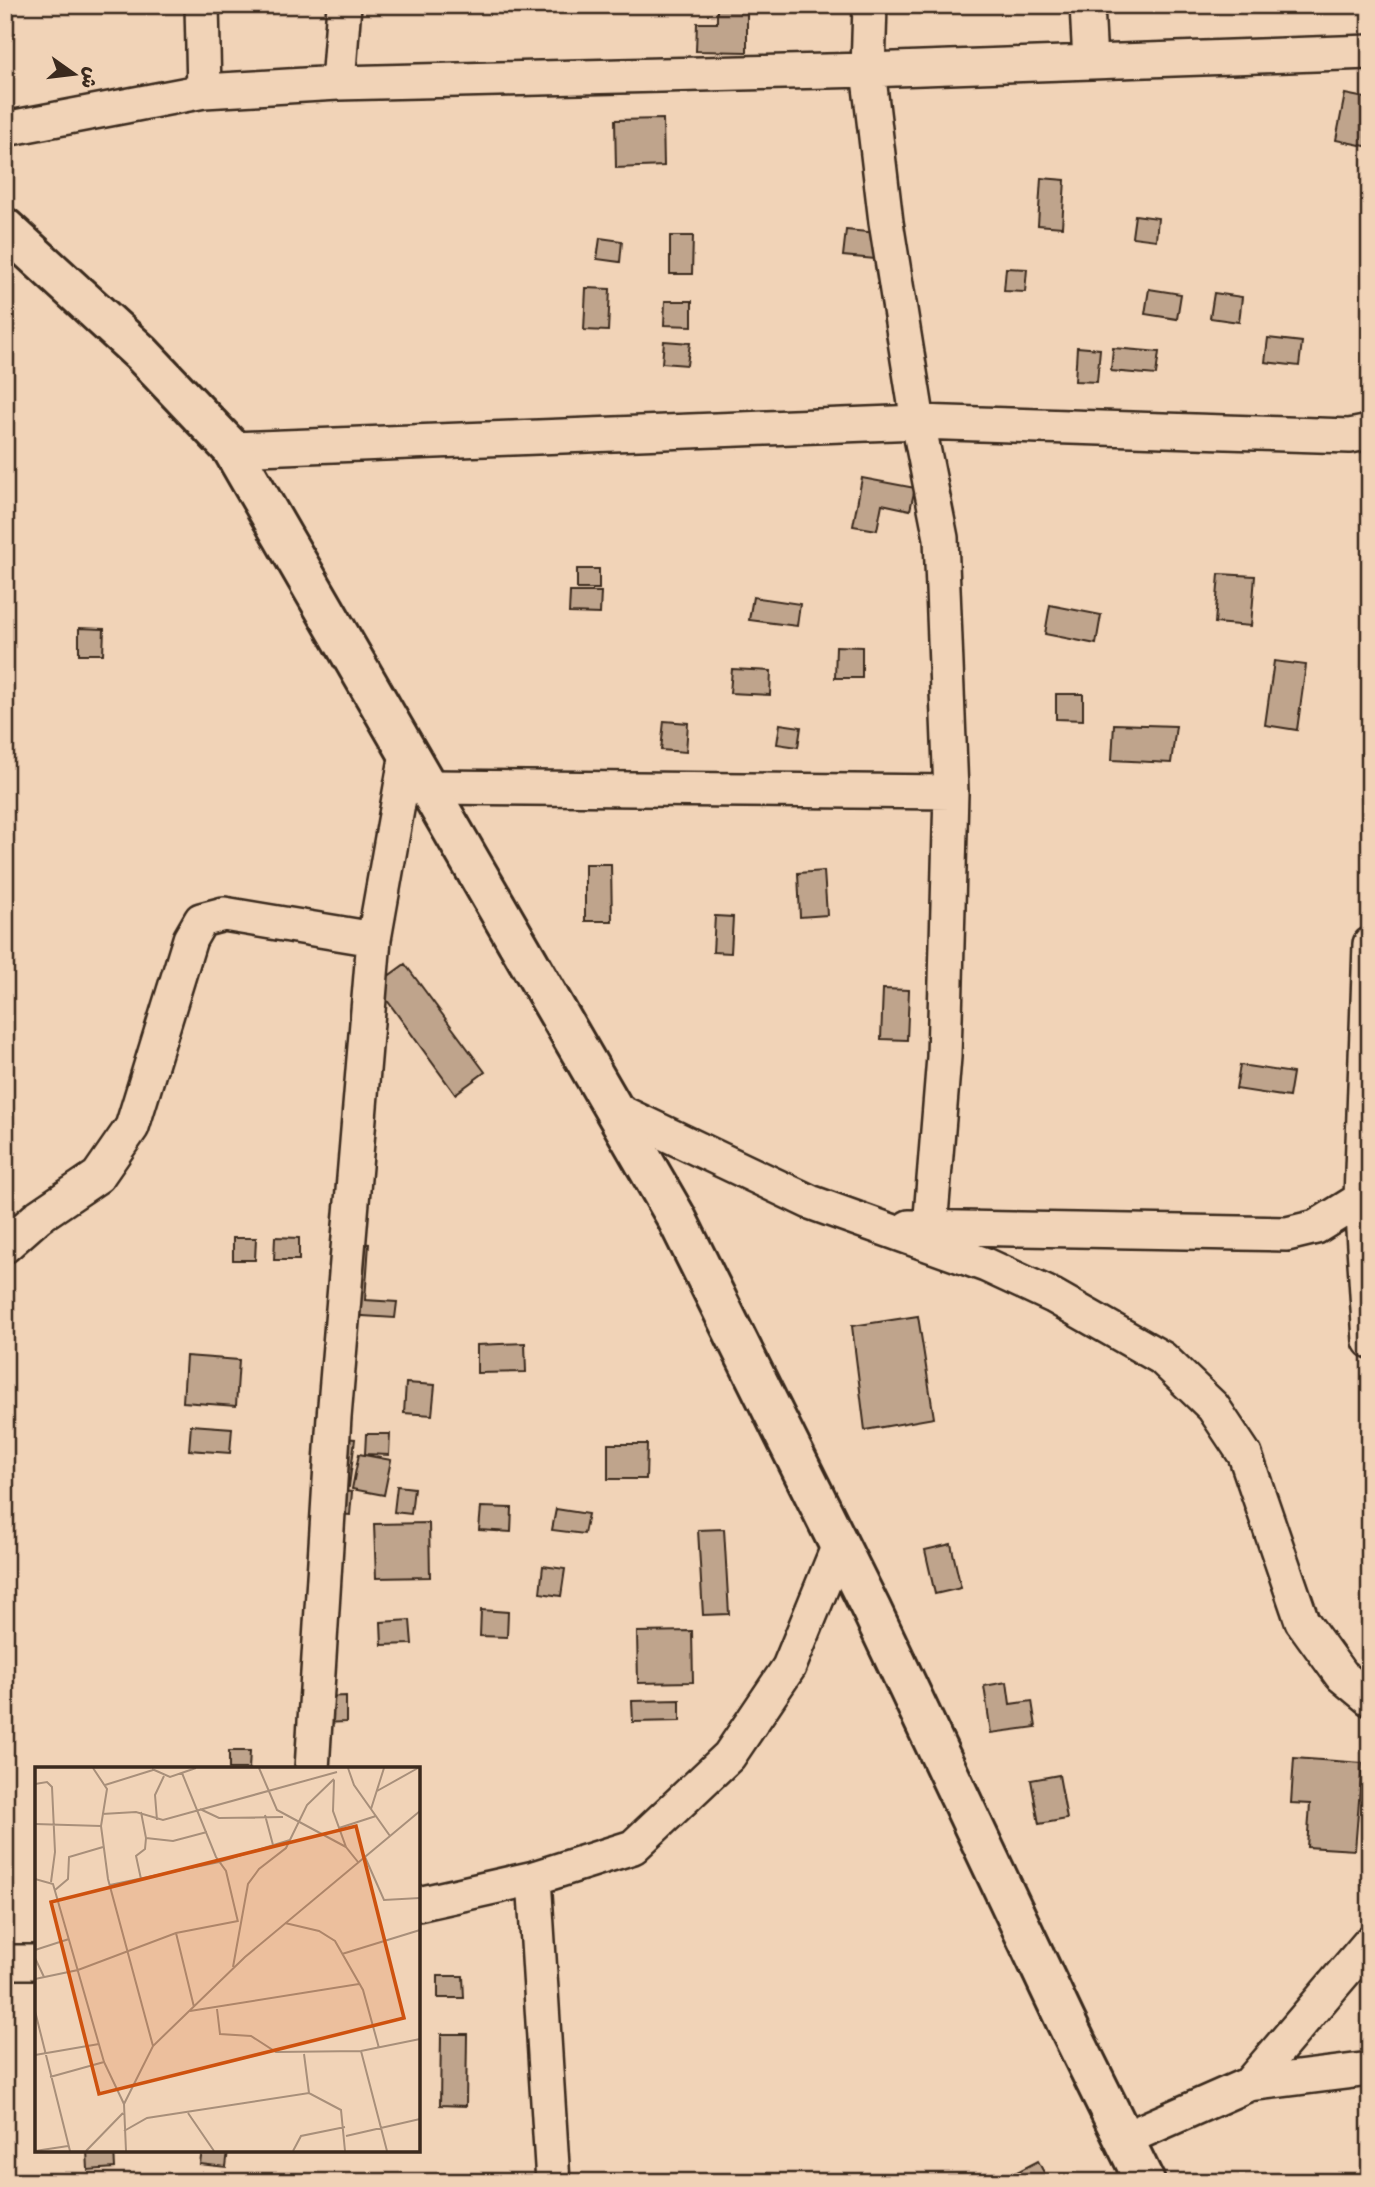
<svg xmlns="http://www.w3.org/2000/svg" width="1375" height="2187" viewBox="0 0 1375 2187" font-family="Itim,'Playpen Sans Arabic',sans-serif">
	<rect width="100%" height="100%" fill="#f1d3b7"/>
	<filter id="ink" filterUnits="userSpaceOnUse"><feTurbulence type="fractalNoise" baseFrequency=".0143" numOctaves="2"/><feDisplacementMap in="SourceGraphic" scale="14" xChannelSelector="R" yChannelSelector="G"/><feConvolveMatrix kernelMatrix="1 2 1 2 8 2 1 2 1" color-interpolation-filters="sRGB"/></filter>
	<g filter="url(#ink)">
		<path fill="#bfa48c" stroke="#3b2a1e" stroke-width="2" d="M717,5H747V52L696,51L697,23H717Z
			M1345,94L1370,99V147L1336,140Z
			M663,119L664,166L616,168L615,120Z
			M1041,178L1065,180L1062,227L1038,225Z
			M1135,215L1158,218L1156,240L1132,237Z
			M846,230L900,235L897,261L843,256Z
			M670,236H693L692,274H670Z
			M600,238L622,241L620,262L597,259Z
			M1006,268L1027,269L1025,292L1004,291Z
			M586,288L610,289L608,331L584,330Z
			M1149,289L1181,294L1177,319L1145,314Z
			M1214,293L1242,297L1239,322L1210,318Z
			M665,301H692V326L664,325Z
			M1268,338L1302,342L1299,366L1265,362Z
			M664,341L690,343L687,365L662,363Z
			M1077,347L1100,349L1097,382L1075,381Z
			M1113,348L1159,352L1156,375L1111,371Z
			M862,478L915,488L910,510L882,504L877,530L853,526Z
			M577,569H599V589H577Z
			M1219,574L1255,576L1251,626L1215,623Z
			M570,592H601L600,614L569,613Z
			M753,597L800,604L797,626L749,620Z
			M1050,605L1101,615L1096,644L1045,634Z
			M79,628L104,629L103,654H79Z
			M836,646L862,647V678H835Z
			M1274,661L1306,665L1297,730L1265,725Z
			M732,669L771,671L770,695L730,693Z
			M1056,694H1083V720L1056,719Z
			M664,721L688,723L686,752L661,750Z
			M780,724L801,727L798,747L777,744Z
			M1114,724L1176,726L1171,763L1112,760Z
			M585,864H611L612,921H585Z
			M824,871L827,915L800,917L798,873Z
			M715,916L733,917L731,953L713,952Z
			M405,964L485,1072L455,1094L376,985Z
			M883,989L909,990L907,1040L881,1039Z
			M1240,1065L1293,1073L1289,1097L1236,1089Z
			M275,1237L299,1238V1260H274Z
			M233,1238H256L255,1260H233Z
			M351,1242L369,1244L365,1300L397,1302L395,1318L346,1315Z
			M918,1316L934,1418L865,1430L852,1326Z
			M525,1343L526,1372L477,1373V1345Z
			M186,1356L239,1360L236,1406L183,1402Z
			M406,1383L435,1385L432,1415L404,1413Z
			M191,1425L232,1428L230,1453L189,1450Z
			M366,1434H390L389,1455L365,1454Z
			M333,1437L355,1439L349,1487L328,1485Z
			M608,1444H647L646,1479H608Z
			M359,1454L391,1460L384,1495L352,1489Z
			M397,1486L414,1488L411,1514L394,1512Z
			M327,1490L352,1492L350,1515L325,1513Z
			M481,1507L512,1508L511,1532L479,1530Z
			M556,1509L588,1514L584,1534L552,1530Z
			M429,1523L430,1577L376,1578L374,1524Z
			M724,1529L729,1614L703,1615L698,1530Z
			M951,1544L961,1588L935,1594L925,1550Z
			M543,1566L565,1569L561,1596L540,1593Z
			M481,1610L508,1612L507,1637L480,1636Z
			M410,1620L412,1644L382,1645L381,1622Z
			M692,1631L693,1682L638,1683L637,1632Z
			M1007,1682L1010,1704L1032,1701L1036,1727L991,1733L984,1686Z
			M346,1696V1722L322,1723V1697Z
			M680,1700V1721L633,1722L632,1701Z
			M229,1751H250L249,1769H229Z
			M1294,1758L1362,1763L1355,1850L1307,1847L1310,1804L1291,1803Z
			M1059,1775L1067,1819L1039,1824L1031,1780Z
			M438,1976H463L464,1998H438Z
			M441,2034H467L466,2106L440,2105Z
			M87,2150H114L115,2168L88,2170Z
			M202,2150H228L226,2167L200,2164Z
			M1038,2161L1049,2182H998Z"/>
		<g fill="none" stroke-linecap="round" stroke-linejoin="round">
			<g stroke="#3b2a1e" stroke-width="38">
				<path id="street" d="M202,5L204,91
					M870,5L868,70L886,222L918,422L941,538L951,792L944,1057L930,1228
					M1087,5L1090,62
					M338,83L344,5
					M5,129L204,91L338,83L868,70L1370,52
					M232,449L918,422L1350,436L1370,432
					M427,787L951,792
					M1370,944L1361,1199L1370,1341
					M614,1109L810,1202L986,1265L1053,1296L1162,1358L1213,1407L1245,1455L1302,1621L1341,1675L1370,1699
					M909,1227L1287,1234L1316,1227L1361,1199L1370,1196
					M5,1246L39,1216L98,1176L132,1127L190,939L201,920L224,914L374,939
					M312,1769L334,1417L374,939L407,753
					M534,1878L553,2182
					M418,1904L534,1878L633,1847L729,1756L789,1667L839,1545
					M5,1962H37
					M1249,2084L1370,1942
					M1124,2139L1249,2084L1370,2069"/>
			</g>
			<g stroke="#3b2a1e" stroke-width="44">
				<path id="secondary" d="M5,228L141,353L232,449L676,1217L871,1609L1066,2022L1145,2182"/>
			</g>
			<use href="#street" stroke="#f1d3b7" stroke-width="33"/>
			<use href="#secondary" stroke="#f1d3b7" stroke-width="38"/>
		</g>
	</g>
	<g transform="translate(35 1767)">
		<rect width="385" height="385" fill="#f1d3b7"/>
		<path fill="none" stroke="#a88f7a" stroke-width="2" d="M58,1L72,22L66,59L73,112L118,279M224,1L242,43L311,80M313,1L319,18L355,69M117,2L135,10L161,1M147,6L181,90L191,104L203,155M299,13L298,44L311,80L323,95M0,17L12,15L17,20L20,85L16,115M70,18L118,3M342,24L383,1M165,42L184,51L248,50M336,42L349,1M67,47L101,45L128,53L302,5M230,48L238,78M122,53L120,28L129,9M0,57L66,59M304,61L341,49M111,71L138,74L172,65M330,90L349,133L385,131M0,112L18,117L69,295L89,337M106,112L101,89L110,82L111,71L106,45M75,118L184,95L255,73M20,123L33,112L34,90L68,80M250,156L284,164L300,174L328,223L344,281M141,166L159,240M0,183L34,172M307,187L385,163M0,191L9,210M198,200L213,117L224,102L251,81L272,38L299,12M0,212L43,203L141,166L203,154M182,242L185,267L216,269L241,285L326,284L385,272M0,244L35,384M155,244L324,217M326,284L352,384M269,287L274,326M0,288L64,277M15,310L69,295M153,346L179,384M89,364L112,351L274,326L306,343L310,384M311,369L385,352M0,384L33,379M51,384L88,346M91,384L89,337L118,279L210,190L385,44M258,384L266,369L310,360"/>
		<path fill="#ce520f" fill-opacity="0.15" stroke="#ce520f" stroke-width="3.5" d="M321,59L369,251L64,327L16,135Z"/>
		<rect width="385" height="385" fill="none" stroke="#3b2a1e" stroke-width="3.5"/>
	</g>
	<rect width="1375" height="2187" fill="none" stroke="#f1d3b7" stroke-width="28"/>
	<rect x="14" y="14" width="1347" height="2159" fill="none" stroke="#3b2a1e" stroke-width="2.5" filter="url(#ink)"/>
	<g transform="translate(74 74) rotate(104)" stroke="#f1d3b7" stroke-width="5" paint-order="stroke">
	<path d="M0-5L12 26L0 18L-12 26Z" fill="#3b2a1e"/>
	<text y="-10" font-size="19" font-weight="bold" text-anchor="middle" fill="#3b2a1e">ش</text>
	</g>
</svg>
